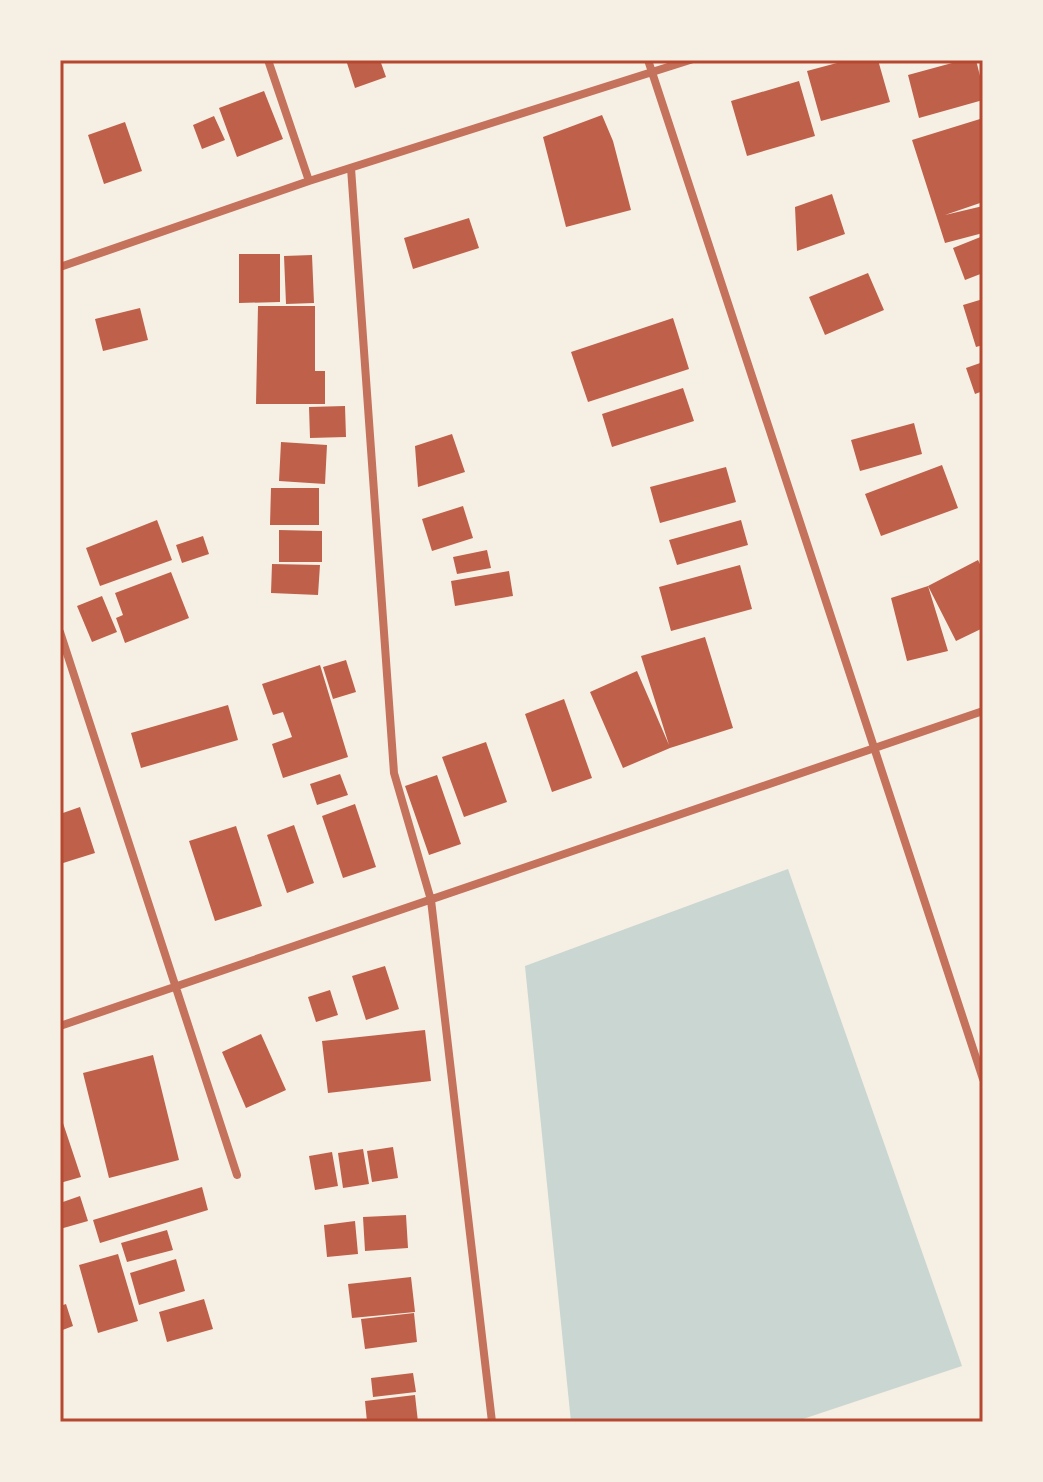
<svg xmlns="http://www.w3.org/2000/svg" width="1043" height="1482" viewBox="0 0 1043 1482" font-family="Overpass,sans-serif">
	<rect width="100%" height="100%" fill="#f6efe4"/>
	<path fill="#c9d6d2" d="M788,869L962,1366L794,1422H571L525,966Z"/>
	<path fill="#bf614a" d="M346,60H380L386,77L355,88Z
		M848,60H878L890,102L821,121L807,71Z
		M963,60H976L983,88V100L919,118L908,75Z
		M799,81L815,136L747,156L731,101Z
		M264,91L283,139L237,157L219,108Z
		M602,115L613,141L631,210L566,227L543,137Z
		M214,116L225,140L202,149L193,125Z
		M980,119L983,130V202L945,215L983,206V233L945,243L912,140Z
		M125,122L142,171L104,184L88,135Z
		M832,194L845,234L797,251L795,207Z
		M469,218L479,248L413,269L404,238Z
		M983,236V273L965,280L953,248Z
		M239,254H280V302L239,303Z
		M312,255L314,303L286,304L284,256Z
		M868,273L884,310L825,335L809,297Z
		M983,299V345L976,347L963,305Z
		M258,306H315V371H325V404H256Z
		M140,308L148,340L103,351L95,319Z
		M673,318L689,369L588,402L571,352Z
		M983,362V391L975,394L966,368Z
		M683,388L694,421L612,447L602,414Z
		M345,406L346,437L310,438L309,407Z
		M914,423L922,454L860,471L851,440Z
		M452,434L465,472L418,487L415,446Z
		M281,442L327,445L325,484L279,481Z
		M942,465L958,508L881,536L865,494Z
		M726,467L736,502L660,523L650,487Z
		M271,488H319V525H270Z
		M463,506L473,538L432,551L422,519Z
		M157,520L172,560L100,586L86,548Z
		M741,520L748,545L677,565L669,540Z
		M279,530L322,531V562H279Z
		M203,536L209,554L182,563L176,545Z
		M487,550L491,568L457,574L453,557Z
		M978,560L983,570V628L956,641L928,586L948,651L907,661L891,598L928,586Z
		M272,564L320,565L318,595L271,593Z
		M740,565L752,609L671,631L659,587Z
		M509,571L513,596L455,606L451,581Z
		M171,572L189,618L125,643L116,618L123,615L115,593Z
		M102,596L117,632L92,642L77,606Z
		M705,637L733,728L670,748L623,768L590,692L637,671L669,745L641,656Z
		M346,660L356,692L333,699L323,667Z
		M320,665L348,757L283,778L272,744L292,737L283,712L273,715L262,684Z
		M564,699L592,778L552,792L525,714Z
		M228,705L238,740L141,768L131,733Z
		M486,742L507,802L464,817L442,757Z
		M340,774L348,795L317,805L310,784Z
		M437,775L461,844L429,855L405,786Z
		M355,804L376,867L343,878L322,816Z
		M80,807L95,853L60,864V814Z
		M294,825L314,883L287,893L267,835Z
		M236,826L262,906L215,921L189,841Z
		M385,966L399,1009L366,1020L352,976Z
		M330,990L338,1015L316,1022L308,997Z
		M425,1030L431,1081L328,1093L322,1041Z
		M261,1034L286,1090L246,1108L222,1052Z
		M153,1055L179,1160L109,1178L83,1073Z
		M60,1114L81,1177L60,1183Z
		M393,1147L398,1178L372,1182L367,1151Z
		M363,1149L369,1184L343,1188L338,1153Z
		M332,1152L338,1186L315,1190L309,1156Z
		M202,1187L208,1210L100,1243L93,1220Z
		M80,1196L88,1221L60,1229V1203Z
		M406,1215L408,1248L365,1251L363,1217Z
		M355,1221L358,1254L327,1257L324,1225Z
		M167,1230L173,1250L127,1262L121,1243Z
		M118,1254L138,1321L98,1333L79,1265Z
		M176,1259L185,1291L139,1305L130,1273Z
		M411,1277L415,1312L352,1318L348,1284Z
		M204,1299L213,1329L167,1342L159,1312Z
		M66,1304L73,1326L60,1331V1306Z
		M414,1313L417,1342L365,1349L361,1319Z
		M413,1373L416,1392L373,1397L371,1378Z
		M415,1395L418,1422H367L365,1401Z"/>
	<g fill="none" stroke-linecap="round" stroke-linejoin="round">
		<path stroke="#c5725c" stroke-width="8" d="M268,60L309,181
			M648,60L983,1079
			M351,168L394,773L431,900L492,1422
			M60,267L309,181L690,60
			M60,632L237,1175
			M60,1026L983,711"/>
	</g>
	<rect width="1043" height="1482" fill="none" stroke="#f6efe4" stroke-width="124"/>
	<rect x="62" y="62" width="919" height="1358" fill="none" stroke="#b5482f" stroke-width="3"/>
</svg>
